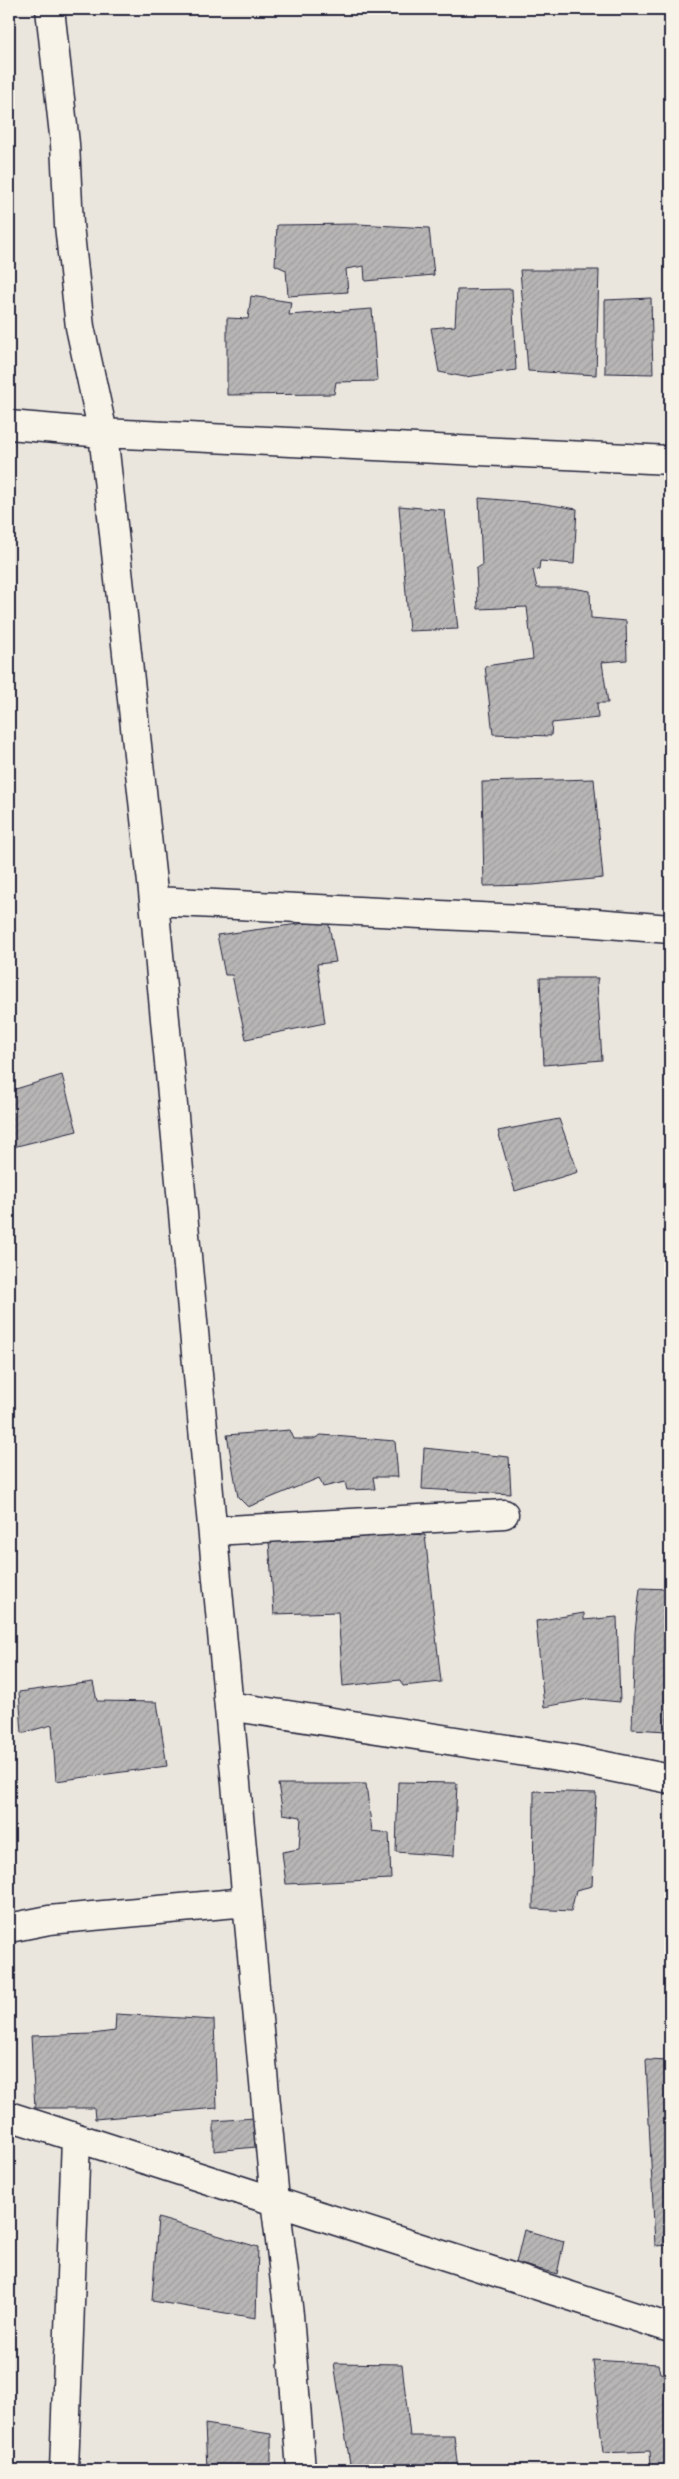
<svg xmlns="http://www.w3.org/2000/svg" width="679" height="2479" viewBox="0 0 679 2479" font-family="'Balsamiq Sans',sans-serif">
	<defs>
		<pattern id="building-hatch" width="6" height="6" patternUnits="userSpaceOnUse" patternTransform="scale(1.25)"><rect width="6" height="6" fill="#b8b6b5"/><path d="M-1 1l2-2M0 6l6-6M5 7l2-2" fill="none" stroke="#9e9c9d"/></pattern>
	</defs>
	<rect width="100%" height="100%" fill="#eae6de"/>
	<filter id="ink" filterUnits="userSpaceOnUse"><feTurbulence type="fractalNoise" baseFrequency=".02" numOctaves="2"/><feDisplacementMap in="SourceGraphic" scale="10" xChannelSelector="R" yChannelSelector="G"/><feConvolveMatrix kernelMatrix="1 2 1 2 8 2 1 2 1" color-interpolation-filters="sRGB"/></filter>
	<g filter="url(#ink)">
		<path fill="url(#building-hatch)" stroke="#22223b" d="M358,224L429,228L434,275L365,281L364,266L346,269L348,292L288,296L286,270L275,265L277,225Z
			M520,270H599L596,375L528,371Z
			M512,289L516,370L465,377L439,372L431,328L455,326L457,290Z
			M251,296L291,302L289,315L372,309L377,381L336,382L334,394L227,395V318L248,319Z
			M651,298L653,374L605,373V300Z
			M479,498L539,503L577,509L574,564L540,561L539,569L533,570L537,588H572L590,591L591,618L626,621L627,660L602,662L608,703H597L598,718L552,723L551,736L493,734L485,666L533,659L527,607L478,609L476,569L482,565Z
			M399,506L444,510L458,629L409,631Z
			M594,779L603,878L533,885L484,886L482,782Z
			M328,920L336,962L317,964L325,1023L246,1039L232,975H225L217,935Z
			M540,978H598L597,982L602,1060L544,1065Z
			M62,1075L77,1131L9,1148V1091Z
			M559,1119L578,1172L515,1191L498,1131Z
			M290,1430L294,1439H313L321,1435L395,1441L398,1477H373L375,1489L347,1490L345,1482L323,1487L319,1478L248,1507L238,1497L227,1435Z
			M424,1448L509,1457L511,1494L422,1489Z
			M392,1533L425,1535L441,1682L403,1686L400,1680L343,1686L338,1612L274,1614L269,1541L347,1539Z
			M640,1588L670,1589L667,1731L632,1729L635,1632Z
			M584,1613V1620L617,1617L620,1702L588,1699L544,1707L536,1621Z
			M93,1682L97,1701L157,1702L167,1766L56,1781L52,1725L22,1733L19,1692Z
			M398,1782L457,1783L454,1856L396,1852Z
			M278,1784H366L372,1831L389,1833L391,1879L286,1884L282,1852L299,1849L301,1817L283,1814Z
			M534,1791L596,1793L592,1886L576,1890L571,1911L533,1909Z
			M116,2014L214,2020L217,2108L95,2119L94,2108H35L31,2036L92,2034L115,2031Z
			M646,2060L670,2061V2245L655,2246Z
			M254,2118L256,2147L214,2151V2121Z
			M158,2218L258,2247L256,2318L152,2301Z
			M524,2230L564,2241L557,2274L516,2263Z
			M593,2360L658,2364L660,2373L670,2375V2470H651L650,2451L603,2453Z
			M334,2363L402,2364L410,2436H454L458,2470H351Z
			M205,2424L271,2434V2470H207Z"/>
		<g fill="none" stroke-linecap="round" stroke-linejoin="round">
			<g stroke="#22223b" stroke-width="31">
				<path id="minor" d="M50,9L65,144L69,225L80,327L103,433L154,901L247,1902L275,2200L289,2315L301,2470
					M9,425L103,433L670,460
					M154,901L583,922L670,929
					M213,1531L504,1514
					M229,1706L571,1759L670,1779
					M9,1928L49,1920L247,1902
					M9,2116L670,2328
					M64,2470L76,2138"/>
			</g>
			<use href="#minor" stroke="#f7f3e8" stroke-width="28"/>
		</g>
	</g>
	<rect width="679" height="2479" fill="none" stroke="#f7f3e8" stroke-width="30"/>
	<rect x="15" y="15" width="649" height="2449" fill="none" stroke="#22223b" stroke-width="2" filter="url(#ink)"/>
</svg>
